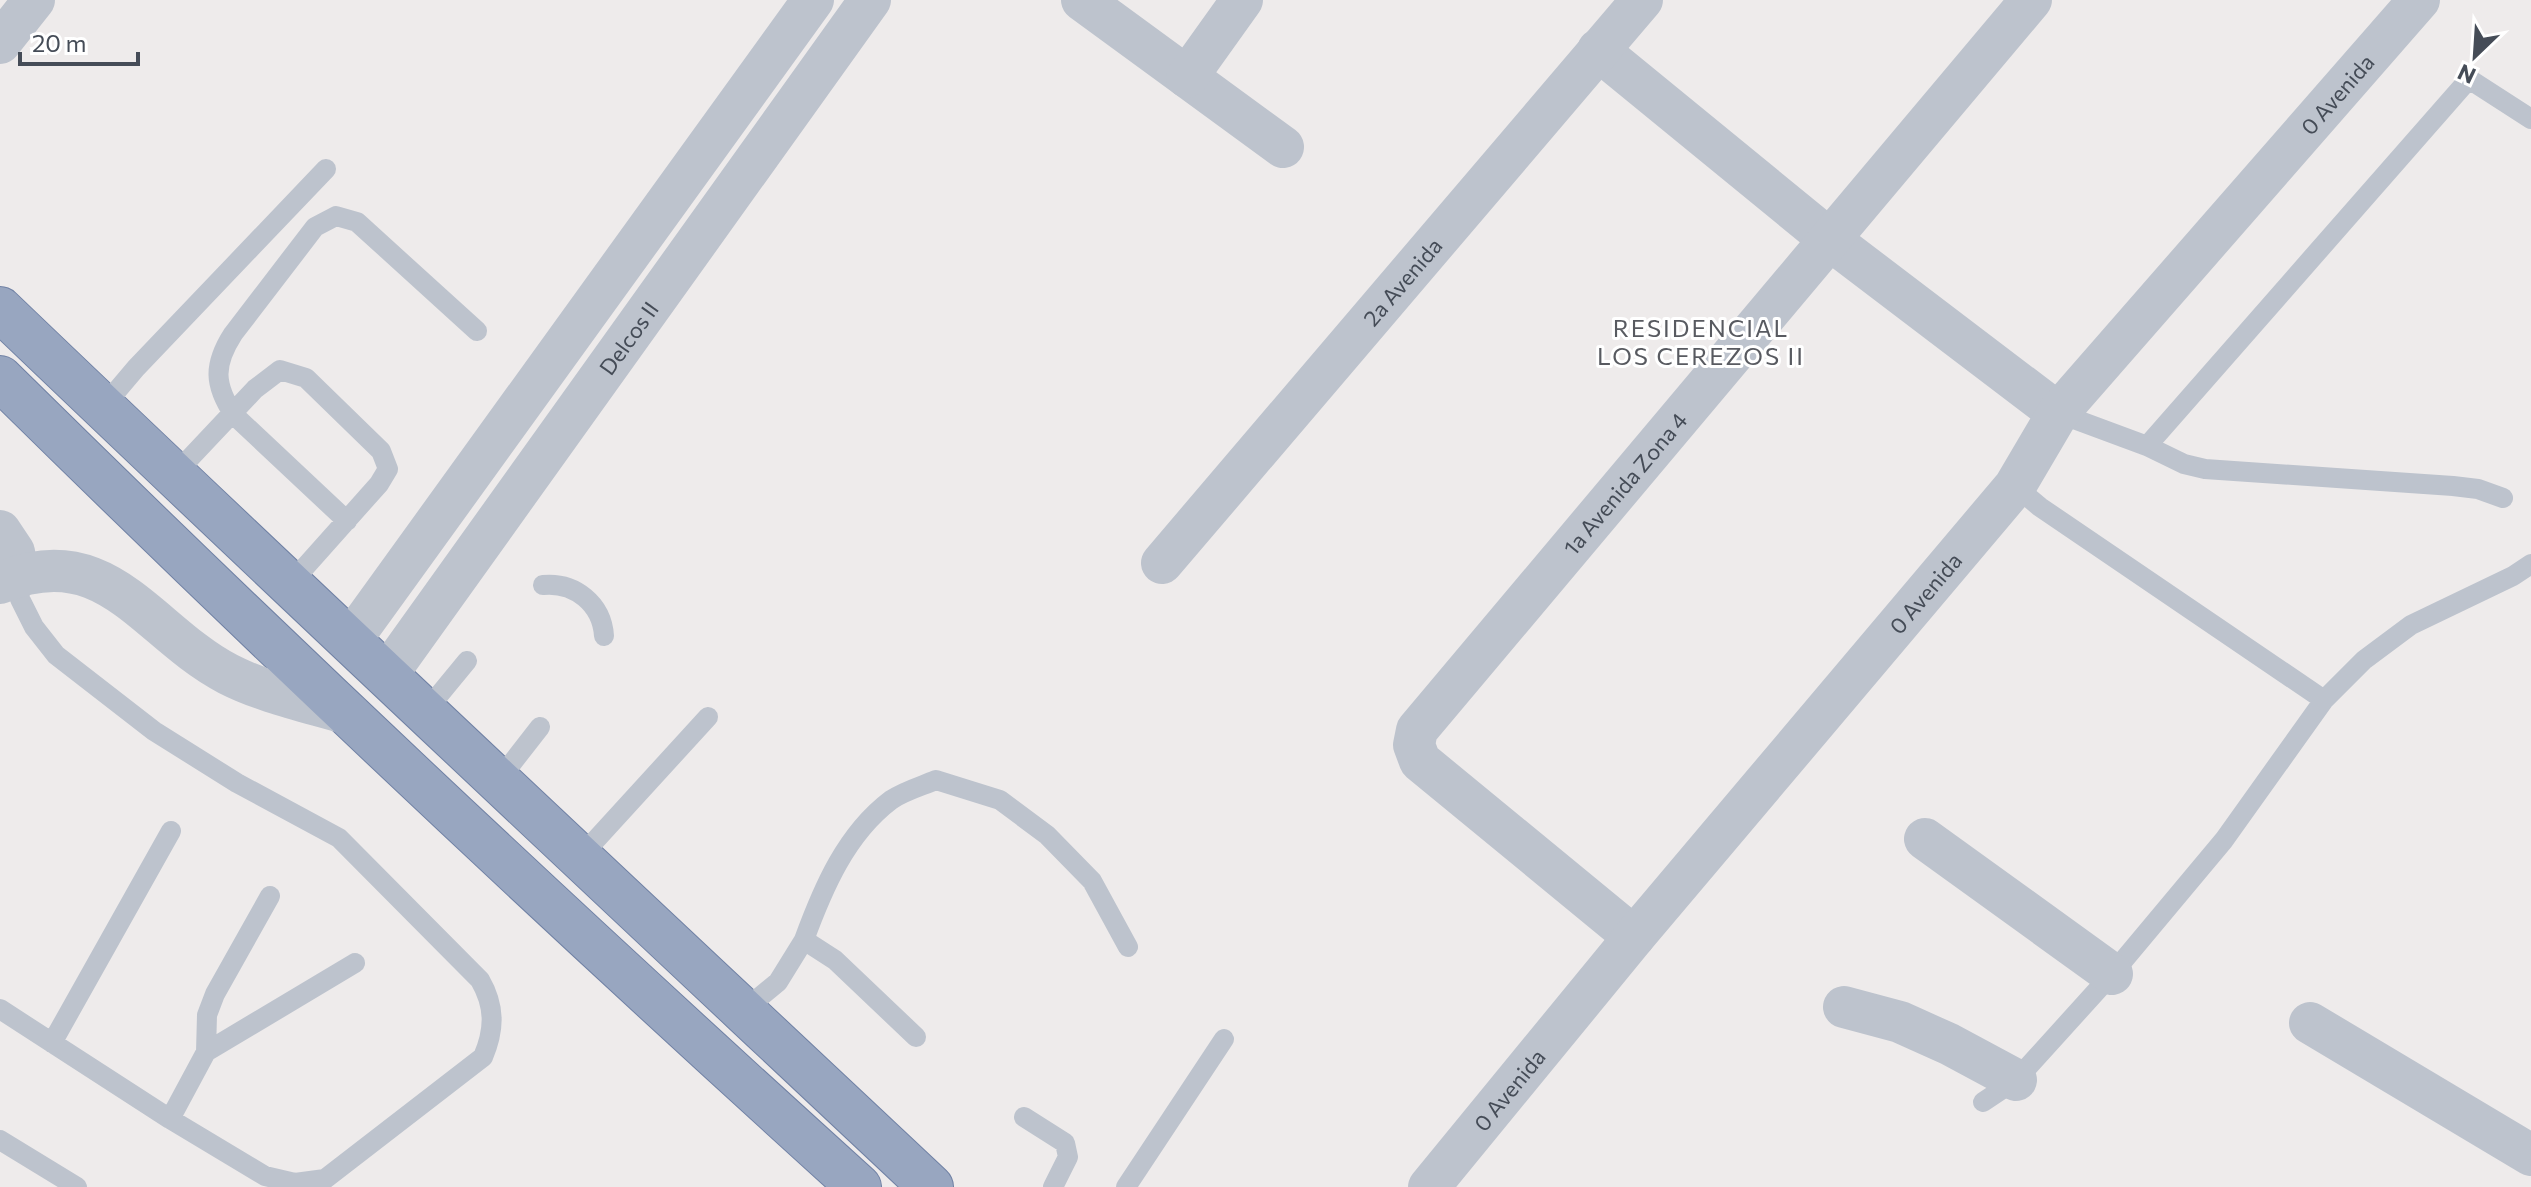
<svg xmlns="http://www.w3.org/2000/svg" width="2531" height="1187" viewBox="0 0 2531 1187" font-family="Commissioner,sans-serif">
	<rect width="100%" height="100%" fill="#eeebeb"/>
	<g fill="none" stroke-linecap="round" stroke-linejoin="round">
		<g stroke="#7081a4" stroke-width="46">
			<path id="trunk" d="M0,309C308,604 620,895 931,1187
				M0,378C280,654 567,923 859,1187"/>
		</g>
		<path stroke="#bdc3cd" stroke-width="20" d="M103,407L136,368L326,169
			M2058,413L2147,446L2184,464L2205,469L2453,486L2478,489L2503,498
			M2147,446L2469,79L2531,119
			M174,475L255,389L280,370L306,378L381,451L388,469L379,484L289,585
			M2015,486L2040,507L2324,700
			M347,521L234,415C214,385 213,365 233,334L315,227L336,216L357,222L477,331
			M543,585C575,582 602,604 604,636
			M425,712L467,661
			M498,781L540,727
			M581,856L708,717
			M804,940C823,888 846,834 891,800C904,791 922,786 936,780L1000,800L1047,835L1092,881L1128,947
			M0,1009L170,1119L265,1176L295,1183L325,1179L483,1057C495,1029 495,1006 480,980L339,838L237,783L154,731L56,655L34,627L20,599L18,576
			M743,1011L778,982L804,940L835,960L916,1037
			M52,1043L171,831
			M206,1052L207,1015L215,994L270,896
			M1983,1102L2016,1080L2112,974L2224,840L2324,700L2364,660L2411,625L2513,576L2531,564
			M1024,1117L1065,1143L1068,1157L1053,1187
			M170,1119L206,1052L355,963
			M0,1140L77,1187
			M1126,1187L1224,1039"/>
		<g stroke="#bdc3cd" stroke-width="42">
			<path d="M1082,0L1283,147"/>
			<path d="M0,43L34,0"/>
			<path d="M1598,50L1829,239L2058,413"/>
			<path d="M1187,77L1242,0"/>
			<path d="M0,531L14,552L18,576"/>
			<path id="s1" d="M1162,563L1642,0"/>
			<path d="M0,583C107,537 147,632 228,674C265,693 309,702 349,714"/>
			<path d="M350,641L813,0"/>
			<path id="s2" d="M386,676L870,0"/>
			<path d="M1925,839L2112,974"/>
			<path id="s3" d="M1634,937L1420,761L1414,745L1417,730L2031,0"/>
			<path d="M1844,1007L1900,1022L1949,1044L2016,1080"/>
			<path d="M2310,1023L2531,1155"/>
			<path id="s4" d="M1429,1187L1634,937L2015,486L2058,413L2419,0"/>
		</g>
		<use href="#trunk" stroke="#98a6c0" stroke-width="44"/>
	</g>
	<g text-anchor="middle" dominant-baseline="central" stroke-width="6" stroke-linejoin="round" paint-order="stroke">
		<g font-size="22" fill="#454c57" stroke="#fff">
			<text stroke="none"><textPath href="#s4" startOffset="1422">0 Avenida</textPath></text>
			<text stroke="none"><textPath href="#s1" startOffset="370">2a Avenida</textPath></text>
			<text stroke="none"><textPath href="#s2" startOffset="416">Delcos II</textPath></text>
			<text stroke="none"><textPath href="#s3" startOffset="632">1a Avenida Zona 4</textPath></text>
			<text stroke="none"><textPath href="#s4" startOffset="774">0 Avenida</textPath></text>
			<text stroke="none"><textPath href="#s4" startOffset="126">0 Avenida</textPath></text>
		</g>
		<g font-size="24" letter-spacing="2" fill="#585a60" stroke="#fff">
			<text x="1701" y="327">RESIDENCIAL<tspan x="1701" dy="28">LOS CEREZOS II</tspan></text>
		</g>
	</g>
	<g transform="translate(2475 56) rotate(205)" stroke="#ffffff" stroke-width="6" paint-order="stroke">
	<path d="M0-6L14 30L0 20L-14 30Z" fill="#454c57"/>
	<text y="-12" font-size="22" font-weight="bold" text-anchor="middle" fill="#454c57">N</text>
	</g>
	<path d="M20 52v12h118v-12" fill="none" stroke="#454c57" stroke-width="4"/>
	<text x="32" y="52" font-size="24" fill="#454c57" stroke="#ffffff" stroke-width="6" paint-order="stroke">20 m</text>
</svg>
